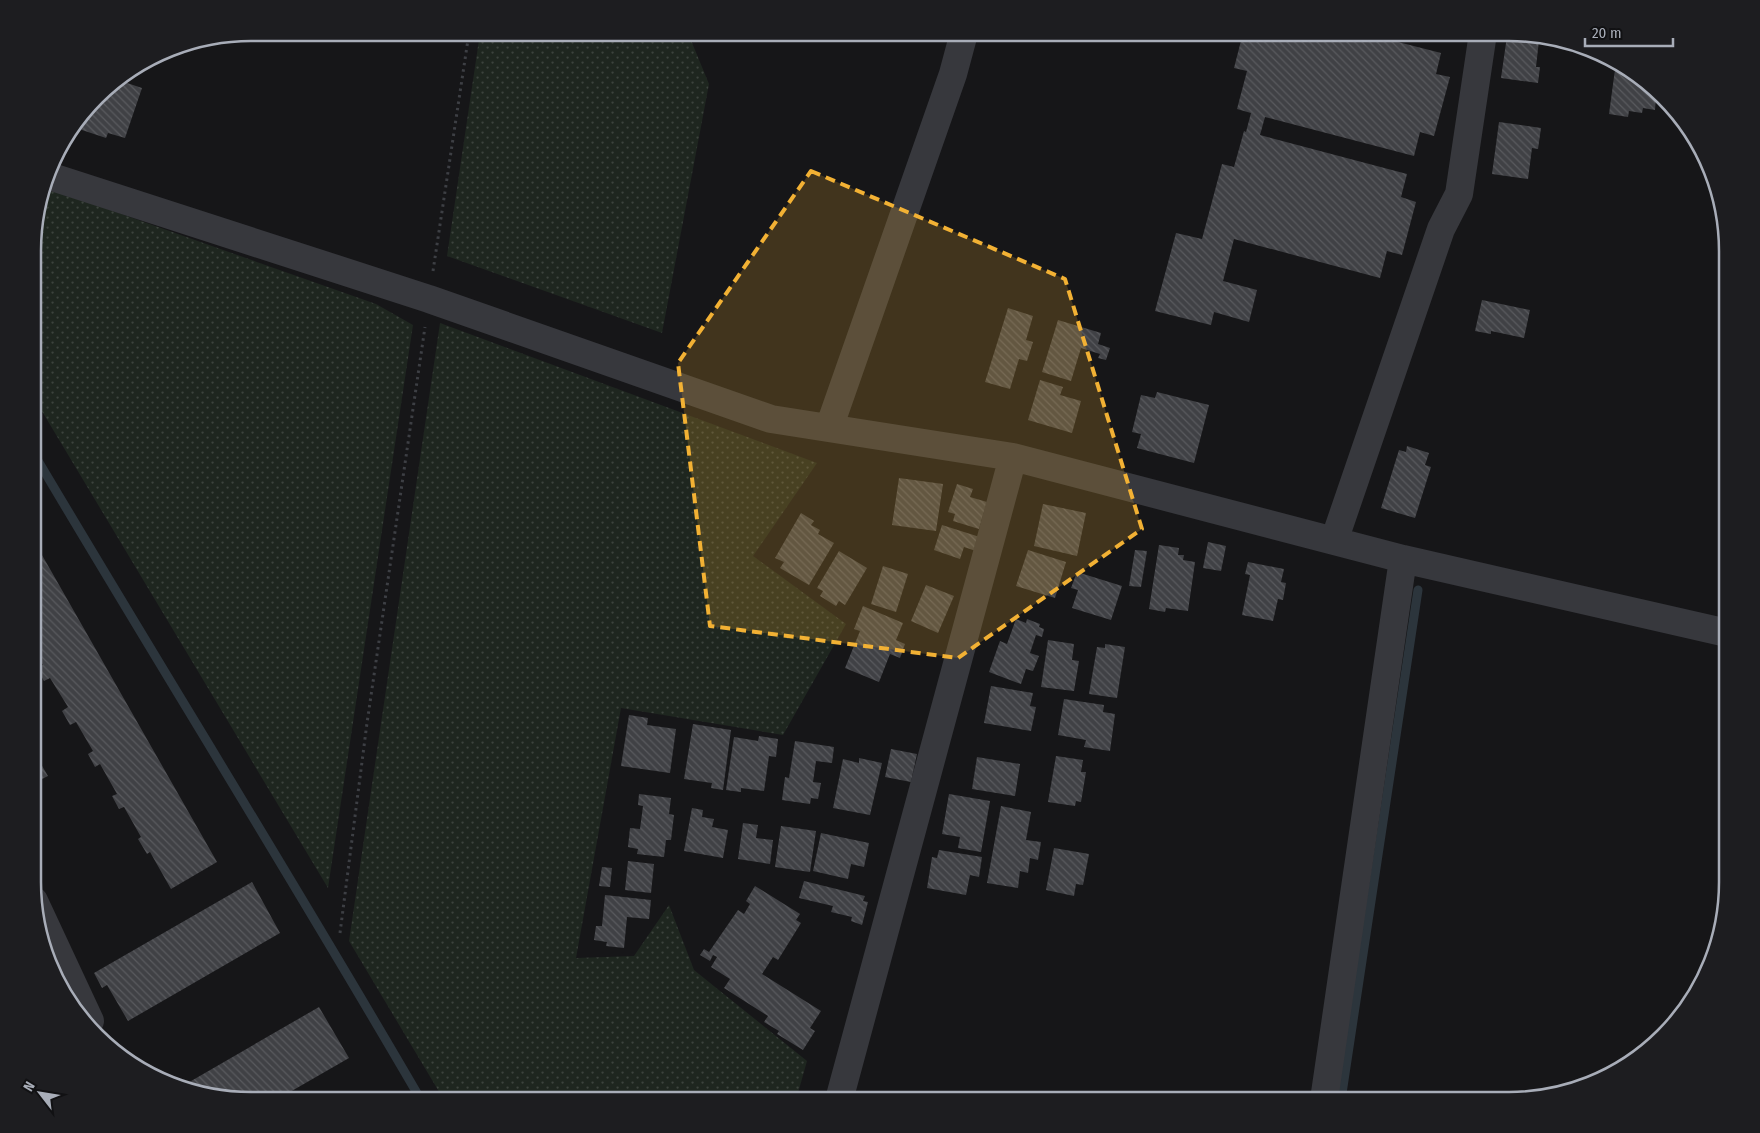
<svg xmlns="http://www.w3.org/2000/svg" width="1760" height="1133" viewBox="0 0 1760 1133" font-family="'Fira Sans Condensed',sans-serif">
	<defs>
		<pattern id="grass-dots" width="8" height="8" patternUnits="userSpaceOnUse" patternTransform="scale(1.25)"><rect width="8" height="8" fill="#1e261f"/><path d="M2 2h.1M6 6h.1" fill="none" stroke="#3c433d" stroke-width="1.8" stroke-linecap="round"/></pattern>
		<pattern id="building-back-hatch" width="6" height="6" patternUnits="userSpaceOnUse" patternTransform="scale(1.25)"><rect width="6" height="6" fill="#404145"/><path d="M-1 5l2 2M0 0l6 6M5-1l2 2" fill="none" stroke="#595a5e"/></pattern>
	</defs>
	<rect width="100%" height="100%" fill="#161618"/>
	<path fill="url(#grass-dots)" d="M480,33H688L709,84L662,333L447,256Z
		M45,187L376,304L413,325L328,888L34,398V223Z
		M440,323L817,463L753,556L846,624L783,735L621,708L576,958L634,956L669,905L694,970L807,1061L796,1100H444L349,941Z"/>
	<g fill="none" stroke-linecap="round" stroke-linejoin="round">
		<path stroke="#2c353c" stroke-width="9" d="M34,454C162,670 295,883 421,1100
			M1341,1100L1418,590"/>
	</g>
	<path fill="url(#building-back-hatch)" d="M1243,33H1363L1441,53L1436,74L1450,77L1434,136L1420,132L1414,156L1265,117L1260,135L1407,174L1401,197L1416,202L1402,255L1387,251L1380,278L1234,239L1223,281L1257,290L1249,322L1214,312L1211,325L1155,311L1176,233L1202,239L1222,164L1234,167L1244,131L1246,132L1251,113L1237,109L1247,71L1234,68Z
		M1507,36L1539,40L1536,67H1540L1538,83L1501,78Z
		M1616,62L1630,70L1656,97L1655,110L1643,108L1642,113L1629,111L1628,117L1609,114Z
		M118,80L142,88L125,138L108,133L106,138L79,129L82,119L107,87Z
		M1499,122L1541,128L1538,149L1532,148L1528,179L1492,174Z
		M1482,300L1530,310L1524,338L1491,331V334L1475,331Z
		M1008,308L1033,316L1026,340L1033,342L1027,361L1019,359L1010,389L985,382Z
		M1058,320L1101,333L1098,344L1110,348L1106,360L1098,358L1100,354L1081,348L1071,381L1042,372Z
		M1040,380L1063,387L1060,395L1081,401L1072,433L1028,420Z
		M1157,392L1209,405L1194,463L1137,448L1141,434L1132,432L1141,395L1155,398Z
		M1407,446L1429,453L1425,465L1431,467L1415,518L1381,508L1399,450L1406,452Z
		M899,478L943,484L936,531L892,525Z
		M957,484L973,489L970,497L987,502L979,529L953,521L955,514L948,512Z
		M1043,504L1086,513L1077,556L1034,546Z
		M801,513L814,521L811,525L820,530L818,534L834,543L809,585L780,568L784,562L775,558Z
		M942,525L986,539L982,553L964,547L960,559L934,550Z
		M34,541L217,862L171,889L150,852L147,854L138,839L141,837L124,807L119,809L112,796L117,794L100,764L95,767L88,754L93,751L76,722L70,725L62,711L68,707L50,678L44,681L37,668L43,665L34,649Z
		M1208,542L1226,546L1221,571L1203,568Z
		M1159,545L1179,548L1178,555H1184L1183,560L1195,562L1188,611L1166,608L1165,612L1149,609Z
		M1028,550L1066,562L1055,598L1016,586Z
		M1135,550L1147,551L1141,587L1129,586Z
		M839,551L867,568L845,605L839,601L836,606L820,596L823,591L817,588Z
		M1248,562L1284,569L1281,582L1286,583L1283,600L1278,599L1273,621L1242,615L1250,575L1245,574Z
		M883,566L908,574L896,612L871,604Z
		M1077,572L1122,586L1111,620L1072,608L1078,590L1071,588Z
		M926,585L954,596L938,633L911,621Z
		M863,606L903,623L896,640L905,644L900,658L890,654L879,682L845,668L860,631L854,629Z
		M1016,619L1026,623L1027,619L1040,624L1039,627L1044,629L1042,637L1036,635L1030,653L1039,656L1033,671L1026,669L1021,684L989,672L1000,641L1007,644Z
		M1048,640L1074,644L1072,660L1079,661L1074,691L1041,687Z
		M1105,644L1125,647L1117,698L1089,694L1097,647L1105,648Z
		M991,686L1033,693L1030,706L1036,707L1031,731L984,723Z
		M1064,699L1104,705L1103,712L1115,714L1110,751L1084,747L1086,740L1058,735Z
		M629,715L648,718L647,725L676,729L670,773L621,766Z
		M693,724L731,730L723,790L711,788L712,783L684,779Z
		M759,736L778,739L776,757L769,756L764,791L741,788V792L726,790L734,737L758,741Z
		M795,741L834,747L832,763L816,761L813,782L821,783L818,799L811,798L810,804L782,800L785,777L789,778Z
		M891,749L917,754L911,782L885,777Z
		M34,752L48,776L34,783Z
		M1056,756L1083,760L1081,772H1086L1081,802L1076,801L1075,806L1048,802Z
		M977,757L1020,764L1015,796L972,789Z
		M859,758L882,763L870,815L833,808L843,759L859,763Z
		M639,794L671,798L669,814L674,815L671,840H666L664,857L637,854L638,849L628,847L630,828L640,829L643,806L638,805Z
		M949,794L990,801L981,852L958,848L960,837L942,834Z
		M1001,806L1031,812L1026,840L1041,842L1038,860L1030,858L1028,873L1020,871L1018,888L987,883Z
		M692,808L703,810L702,817L714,819L712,827L728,830L723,858L684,851Z
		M743,823L758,825L756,838L773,840L770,864L738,859Z
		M781,826L816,831L810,872L775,867Z
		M821,833L869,843L864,867L851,864L848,879L813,871Z
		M1054,848L1089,854L1083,885L1076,884L1074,896L1046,890Z
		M939,850L982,857L979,877L970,875L966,895L927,888L932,857L937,858Z
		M628,861L654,864L651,893L625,890Z
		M602,867L612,868L610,887L599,886Z
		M804,881L865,896L863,901L868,902L862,925L851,921L852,917L831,912L833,906L799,898Z
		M252,882L280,933L128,1021L107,985L102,988L94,973Z
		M755,886L800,914L796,920L801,923L778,960L773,957L762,974L821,1011L810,1028L815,1031L803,1050L777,1034L779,1031L764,1022L768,1016L724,988L730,979L711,967L717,957L713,955L710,961L700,955L704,949L709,952L738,910L744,914L750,904L746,901Z
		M605,895L651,900L649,919L627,917L624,948L606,946L607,942L594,940L596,926H602Z
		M319,1007L349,1058L276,1100H251L179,1088Z"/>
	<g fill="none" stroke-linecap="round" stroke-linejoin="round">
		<path stroke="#3d3f44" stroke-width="3" stroke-dasharray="2.5 4" stroke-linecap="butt" d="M433,271L469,33
			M340,933L367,723L425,327"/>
		<path stroke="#37383d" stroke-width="28" d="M49,176L429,299L771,419L1013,457L1403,559L1727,633
			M829,428L953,74L964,33
			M1334,541L1441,229L1459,194L1483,33
			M34,901L90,1021
			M839,1100L1013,457
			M1324,1100L1403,559"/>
	</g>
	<path fill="#f2b134" fill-opacity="0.2" stroke="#f2b134" stroke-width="4" stroke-dasharray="10 6" stroke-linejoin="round" d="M811,171L1065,279L1142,529L958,658L710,626L678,363Z"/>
	<path d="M0 0H1760V1133H0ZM251 41H1509A210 210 0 0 1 1719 251V882A210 210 0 0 1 1509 1092H251A210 210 0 0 1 41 882V251A210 210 0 0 1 251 41Z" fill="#1d1d20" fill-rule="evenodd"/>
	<path fill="none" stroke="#a8adb8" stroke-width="2.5" d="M251 41H1509A210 210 0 0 1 1719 251V882A210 210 0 0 1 1509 1092H251A210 210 0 0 1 41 882V251A210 210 0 0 1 251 41Z"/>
	<g transform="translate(40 1093) rotate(301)" stroke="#111113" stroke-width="4" paint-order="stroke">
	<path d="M0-4L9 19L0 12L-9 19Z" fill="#a8adb8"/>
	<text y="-8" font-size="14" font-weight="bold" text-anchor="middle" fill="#a8adb8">N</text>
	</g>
	<path d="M1585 38v8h88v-8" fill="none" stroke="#a8adb8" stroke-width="2.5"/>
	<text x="1592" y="38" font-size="15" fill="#a8adb8" stroke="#111113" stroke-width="4" paint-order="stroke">20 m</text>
</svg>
